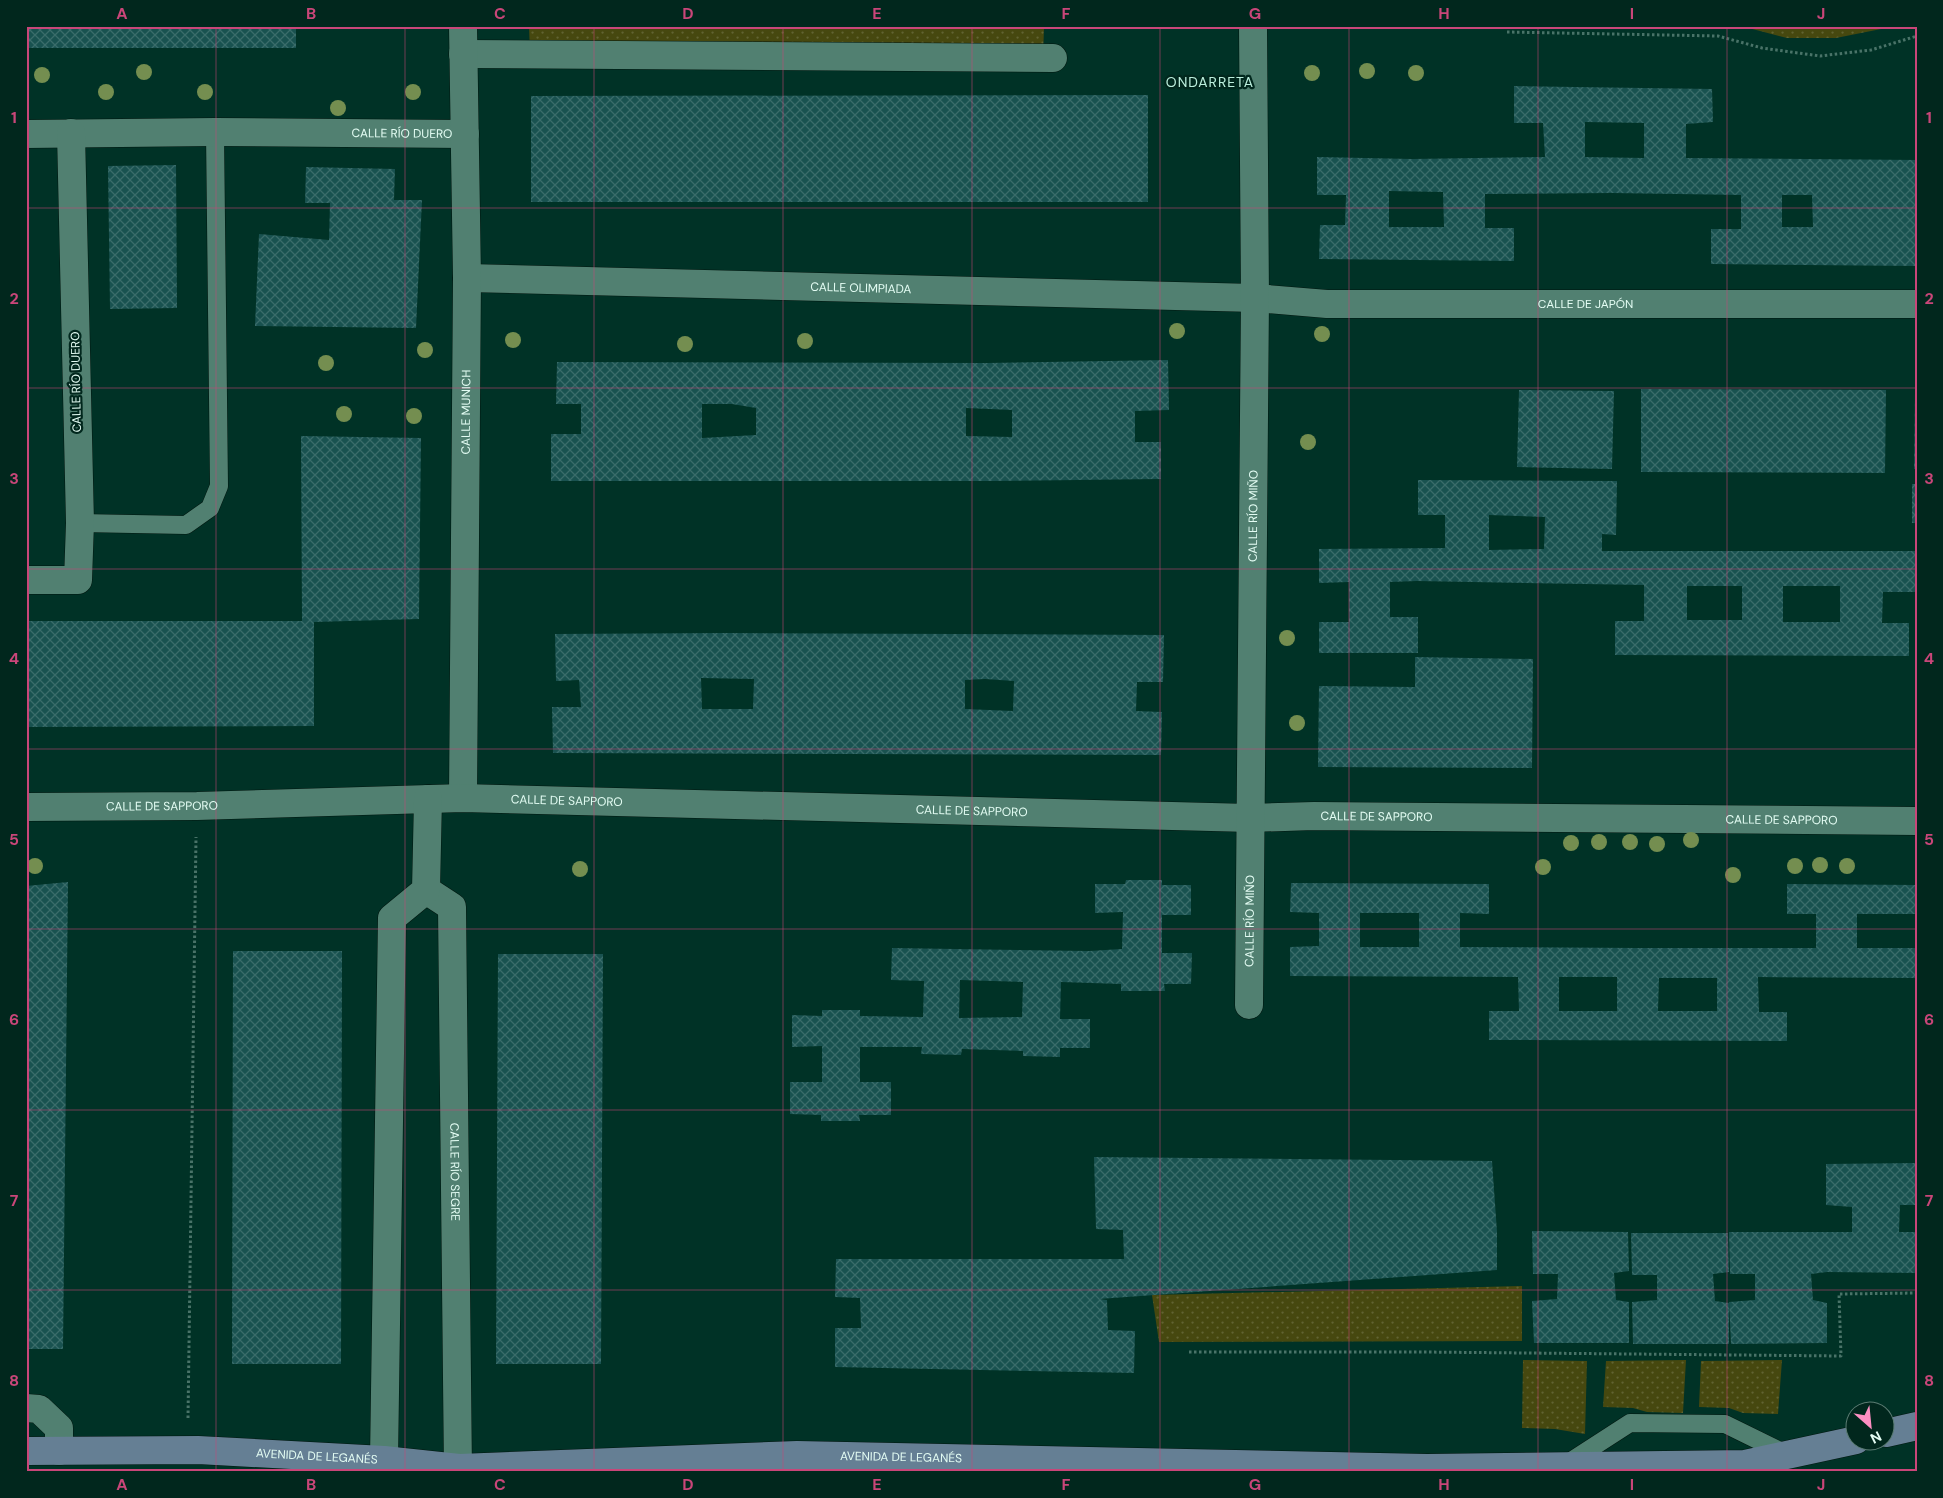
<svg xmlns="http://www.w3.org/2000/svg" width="1943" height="1498" viewBox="0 0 1943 1498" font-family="'DM Sans',sans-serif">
	<defs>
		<pattern id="green-dots" width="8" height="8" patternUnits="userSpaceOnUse" patternTransform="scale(1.25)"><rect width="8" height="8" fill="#46480f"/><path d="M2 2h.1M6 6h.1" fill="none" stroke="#616332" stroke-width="1.8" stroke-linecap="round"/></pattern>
		<pattern id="building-cross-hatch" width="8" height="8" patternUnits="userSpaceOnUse" patternTransform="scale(1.25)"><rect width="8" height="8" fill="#195250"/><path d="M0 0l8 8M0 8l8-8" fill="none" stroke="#3a6c6a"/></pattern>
	</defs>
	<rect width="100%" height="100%" fill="#003226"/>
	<path fill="url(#green-dots)" d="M529,26L1044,27L1043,58L530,54Z
		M1741,26H1896L1836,38H1787Z
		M1522,1286V1341L1159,1342L1152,1295Z
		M1523,1360L1587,1361L1585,1434L1555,1429L1522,1428Z
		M1686,1360L1683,1413L1647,1412L1633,1408L1603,1407L1606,1361Z
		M1782,1360L1778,1414L1743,1413L1729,1408L1699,1407L1701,1361Z"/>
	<path fill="url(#building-cross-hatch)" fill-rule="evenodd" d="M26,26H296V48H26Z
		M1514,86L1712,89L1713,122L1686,124V158L1917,160V266L1711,264V229H1741V195L1612,193L1485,194V228H1514V261L1319,259L1320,225H1345L1346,195H1317V157L1412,159L1545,157L1543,123H1514ZM1585,122L1644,123V158L1585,157ZM1389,191L1443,192L1444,227H1389ZM1782,195H1812L1813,227H1782Z
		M1148,95V202H531V96Z
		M176,165L177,308L110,309L108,166Z
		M306,167L395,169L394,200H422L416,328L255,326L259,234L329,240L330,203H305Z
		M1168,360L1169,410L1135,411V442H1161V479L991,481H551V434H581V404H556L557,362L987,363ZM702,404H732L756,408V435L702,438ZM966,408L1012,410V437L966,436Z
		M1641,389L1886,390L1885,473L1641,472Z
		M1519,390L1614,391L1612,469L1517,467Z
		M1915,393H1917V469H1914Z
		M301,436L421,438L419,619L314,622V726L26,727V621H302Z
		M1418,480L1617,481L1616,535L1602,534V551H1917V592H1883L1882,623H1909V656L1615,655V621H1644V585L1417,581L1390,582V617H1418V653H1319V622H1349V582L1319,583V549L1445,548V515H1418ZM1489,515L1545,517L1544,549L1489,550ZM1687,586H1742V620H1687ZM1783,586H1840V622H1783Z
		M1912,484H1917V523H1912Z
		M727,633L1164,635L1163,682H1137L1136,711L1162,712L1161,755L553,753L552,707H581L579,680L556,681L555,634ZM701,678L754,679L753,709H702ZM985,679L1014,681L1013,711L965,709V680Z
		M1415,657L1533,659L1532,768L1318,767L1319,686L1415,687Z
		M1126,880H1162V885H1191V915H1162V953H1192L1191,984H1164L1165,991H1121V984L1061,982L1060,1019H1090V1048H1060V1057L1023,1056V1051L962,1049L961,1055L921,1054L922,1047H860V1082H891V1115H859L860,1121H821V1115L790,1114V1082H822V1046L792,1047V1015L822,1016V1010H860V1016L923,1017L924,981L891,980L892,948L1089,951L1122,949L1123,912L1095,913V884H1125ZM960,980L1023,982L1022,1017L959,1018Z
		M68,882L63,1349H26V886Z
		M1291,883L1489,884V914L1460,913V947L1637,948H1816V914H1787V884L1917,885V914H1857V948H1917V978L1758,977L1759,1012H1787V1041L1489,1040V1011H1519L1518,977L1290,976V947L1319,946V913L1290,912ZM1360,913H1419V947H1360ZM1559,977H1617V1011H1559ZM1659,978H1717V1011H1658Z
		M233,951H342L341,1364H232Z
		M498,954H603L601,1364H496Z
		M1094,1157L1492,1161L1497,1232V1270L1099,1299L1107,1300L1108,1330L1135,1331L1134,1373L835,1367V1328H861L860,1298L835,1297L836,1259H1124L1123,1230L1096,1229Z
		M1917,1163V1205H1900L1899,1232H1917V1273L1827,1272L1811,1274L1813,1300L1827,1303V1343L1731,1344L1729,1302L1755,1300V1274H1730L1729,1232H1852V1207L1826,1205V1164Z
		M1532,1231L1628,1232L1629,1271L1614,1273L1616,1300L1629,1302V1343H1534L1532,1301L1557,1299L1558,1274H1533Z
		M1631,1233H1728L1729,1272L1713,1274L1715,1301L1729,1303V1344H1633L1632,1302L1657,1300V1275H1632Z"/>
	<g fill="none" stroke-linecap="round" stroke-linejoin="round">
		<g stroke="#011710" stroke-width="19">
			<path id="lane" d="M80,523L186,525L210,508L219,486L215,132
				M1565,1465L1630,1423L1725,1424L1788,1455"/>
		</g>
		<g stroke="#011710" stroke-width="29">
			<g id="street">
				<path d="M463,54L1053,58"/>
				<path id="s1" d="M26,134L215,132L465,134"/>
				<path id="s2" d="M467,278L1255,298L1327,304H1917"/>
				<path d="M26,580H78L80,523L71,133"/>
				<path id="s3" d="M463,798L467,278L463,26"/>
				<path id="s4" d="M26,807L197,806L463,798L1250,818L1314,816L1917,821"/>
				<path id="s5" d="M426,890L452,907L458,1472"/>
				<path id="s6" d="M1249,1005L1255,298L1253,26"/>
				<path d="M26,1408L39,1409L59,1428V1451"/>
				<path d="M384,1460L392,918L426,890L428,799"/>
			</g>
		</g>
		<g stroke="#011710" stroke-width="29">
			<g id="secondary">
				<path d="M1886,1433L1917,1426"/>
				<path id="s7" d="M26,1451L198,1450L384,1460L459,1468L797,1455L1427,1468L1745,1464L1856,1440"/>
			</g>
		</g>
		<path stroke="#497368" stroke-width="3" stroke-dasharray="2.5 2.5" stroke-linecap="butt" d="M1507,32L1718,36L1762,48L1820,56L1871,50L1917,36
			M1915,1104H1917
			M1189,1352H1422L1841,1356L1839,1294L1917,1293
			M188,1418L196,837"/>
		<use href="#lane" stroke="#518071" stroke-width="18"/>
		<use href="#street" stroke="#518071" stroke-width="28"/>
		<use href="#secondary" stroke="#657f94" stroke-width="28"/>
	</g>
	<g fill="#748e50">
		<circle cx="1367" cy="71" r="8"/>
		<circle cx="144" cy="72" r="8"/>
		<circle cx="1312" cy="73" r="8"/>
		<circle cx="1416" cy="73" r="8"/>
		<circle cx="42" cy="75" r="8"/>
		<circle cx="106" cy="92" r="8"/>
		<circle cx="205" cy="92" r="8"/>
		<circle cx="413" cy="92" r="8"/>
		<circle cx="338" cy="108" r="8"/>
		<circle cx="1177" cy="331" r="8"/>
		<circle cx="1322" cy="334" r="8"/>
		<circle cx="513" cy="340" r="8"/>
		<circle cx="805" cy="341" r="8"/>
		<circle cx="685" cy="344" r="8"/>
		<circle cx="425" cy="350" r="8"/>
		<circle cx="326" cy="363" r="8"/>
		<circle cx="344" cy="414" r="8"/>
		<circle cx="414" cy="416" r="8"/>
		<circle cx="1308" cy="442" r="8"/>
		<circle cx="1287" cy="638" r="8"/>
		<circle cx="1297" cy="723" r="8"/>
		<circle cx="1691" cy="840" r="8"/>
		<circle cx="1599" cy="842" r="8"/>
		<circle cx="1630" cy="842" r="8"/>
		<circle cx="1571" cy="843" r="8"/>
		<circle cx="1657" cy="844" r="8"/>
		<circle cx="1820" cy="865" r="8"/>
		<circle cx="35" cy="866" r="8"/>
		<circle cx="1795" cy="866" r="8"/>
		<circle cx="1847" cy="866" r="8"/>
		<circle cx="1543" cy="867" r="8"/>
		<circle cx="580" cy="869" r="8"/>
		<circle cx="1733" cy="875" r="8"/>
	</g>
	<path fill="none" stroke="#c94679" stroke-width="1" stroke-opacity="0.55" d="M216,26V1472M405,26V1472M594,26V1472M783,26V1472M972,26V1472M1160,26V1472M1349,26V1472M1538,26V1472M1727,26V1472M26,208H1917M26,388H1917M26,569H1917M26,749H1917M26,929H1917M26,1110H1917M26,1290H1917"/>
	<g text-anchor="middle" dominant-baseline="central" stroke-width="4.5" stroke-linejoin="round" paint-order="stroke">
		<g font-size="12" fill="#e3fcf3" stroke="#01271d">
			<text stroke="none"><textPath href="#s1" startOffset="376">CALLE RÍO DUERO</textPath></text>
			<text stroke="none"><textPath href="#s2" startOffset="394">CALLE OLIMPIADA</textPath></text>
			<text stroke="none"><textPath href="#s2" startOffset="1119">CALLE DE JAPÓN</textPath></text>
			<text transform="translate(76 382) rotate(-91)">CALLE RÍO DUERO</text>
			<text stroke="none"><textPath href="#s3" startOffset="386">CALLE MUNICH</textPath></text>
			<text stroke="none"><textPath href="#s6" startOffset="489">CALLE RÍO MIÑO</textPath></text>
			<text stroke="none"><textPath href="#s4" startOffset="541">CALLE DE SAPPORO</textPath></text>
			<text stroke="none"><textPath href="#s4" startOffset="136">CALLE DE SAPPORO</textPath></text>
			<text stroke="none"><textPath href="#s4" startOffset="946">CALLE DE SAPPORO</textPath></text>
			<text stroke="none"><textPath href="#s4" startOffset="1351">CALLE DE SAPPORO</textPath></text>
			<text stroke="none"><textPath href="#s4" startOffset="1756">CALLE DE SAPPORO</textPath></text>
			<text stroke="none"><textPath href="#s6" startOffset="84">CALLE RÍO MIÑO</textPath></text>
			<text stroke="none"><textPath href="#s5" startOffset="296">CALLE RÍO SEGRE</textPath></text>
			<text stroke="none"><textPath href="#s7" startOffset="291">AVENIDA DE LEGANÉS</textPath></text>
			<text stroke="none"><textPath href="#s7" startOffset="876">AVENIDA DE LEGANÉS</textPath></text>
		</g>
		<g font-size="14" letter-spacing="1" fill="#bcefdd" stroke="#01271d">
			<text x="1210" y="82">ONDARRETA</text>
		</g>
	</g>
	<rect width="1943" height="1498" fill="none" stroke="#01271d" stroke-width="55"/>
	<g transform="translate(1870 1426) rotate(153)"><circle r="24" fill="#01271d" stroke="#5b7c73"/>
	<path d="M0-4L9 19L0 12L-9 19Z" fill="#fc8fc2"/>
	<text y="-8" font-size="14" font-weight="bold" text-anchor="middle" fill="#e3fcf3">N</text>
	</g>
	<rect x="28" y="28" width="1888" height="1442" fill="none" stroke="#c94679" stroke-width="2"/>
	<g font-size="16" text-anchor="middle" font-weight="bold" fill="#c94679">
		<text x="122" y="19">A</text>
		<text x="311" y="19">B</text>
		<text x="500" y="19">C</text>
		<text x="688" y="19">D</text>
		<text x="877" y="19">E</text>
		<text x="1066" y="19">F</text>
		<text x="1255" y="19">G</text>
		<text x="1444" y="19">H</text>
		<text x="1632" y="19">I</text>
		<text x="1821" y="19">J</text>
		<text x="14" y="123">1</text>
		<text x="1929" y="123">1</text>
		<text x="14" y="304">2</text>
		<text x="1929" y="304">2</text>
		<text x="14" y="484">3</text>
		<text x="1929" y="484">3</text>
		<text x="14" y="664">4</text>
		<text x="1929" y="664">4</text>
		<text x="14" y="845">5</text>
		<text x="1929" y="845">5</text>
		<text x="14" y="1025">6</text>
		<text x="1929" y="1025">6</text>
		<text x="14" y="1206">7</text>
		<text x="1929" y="1206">7</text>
		<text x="14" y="1386">8</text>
		<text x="1929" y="1386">8</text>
		<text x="122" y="1490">A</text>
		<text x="311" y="1490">B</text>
		<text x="500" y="1490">C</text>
		<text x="688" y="1490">D</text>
		<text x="877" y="1490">E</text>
		<text x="1066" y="1490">F</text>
		<text x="1255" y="1490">G</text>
		<text x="1444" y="1490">H</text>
		<text x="1632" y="1490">I</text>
		<text x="1821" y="1490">J</text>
	</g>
</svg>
